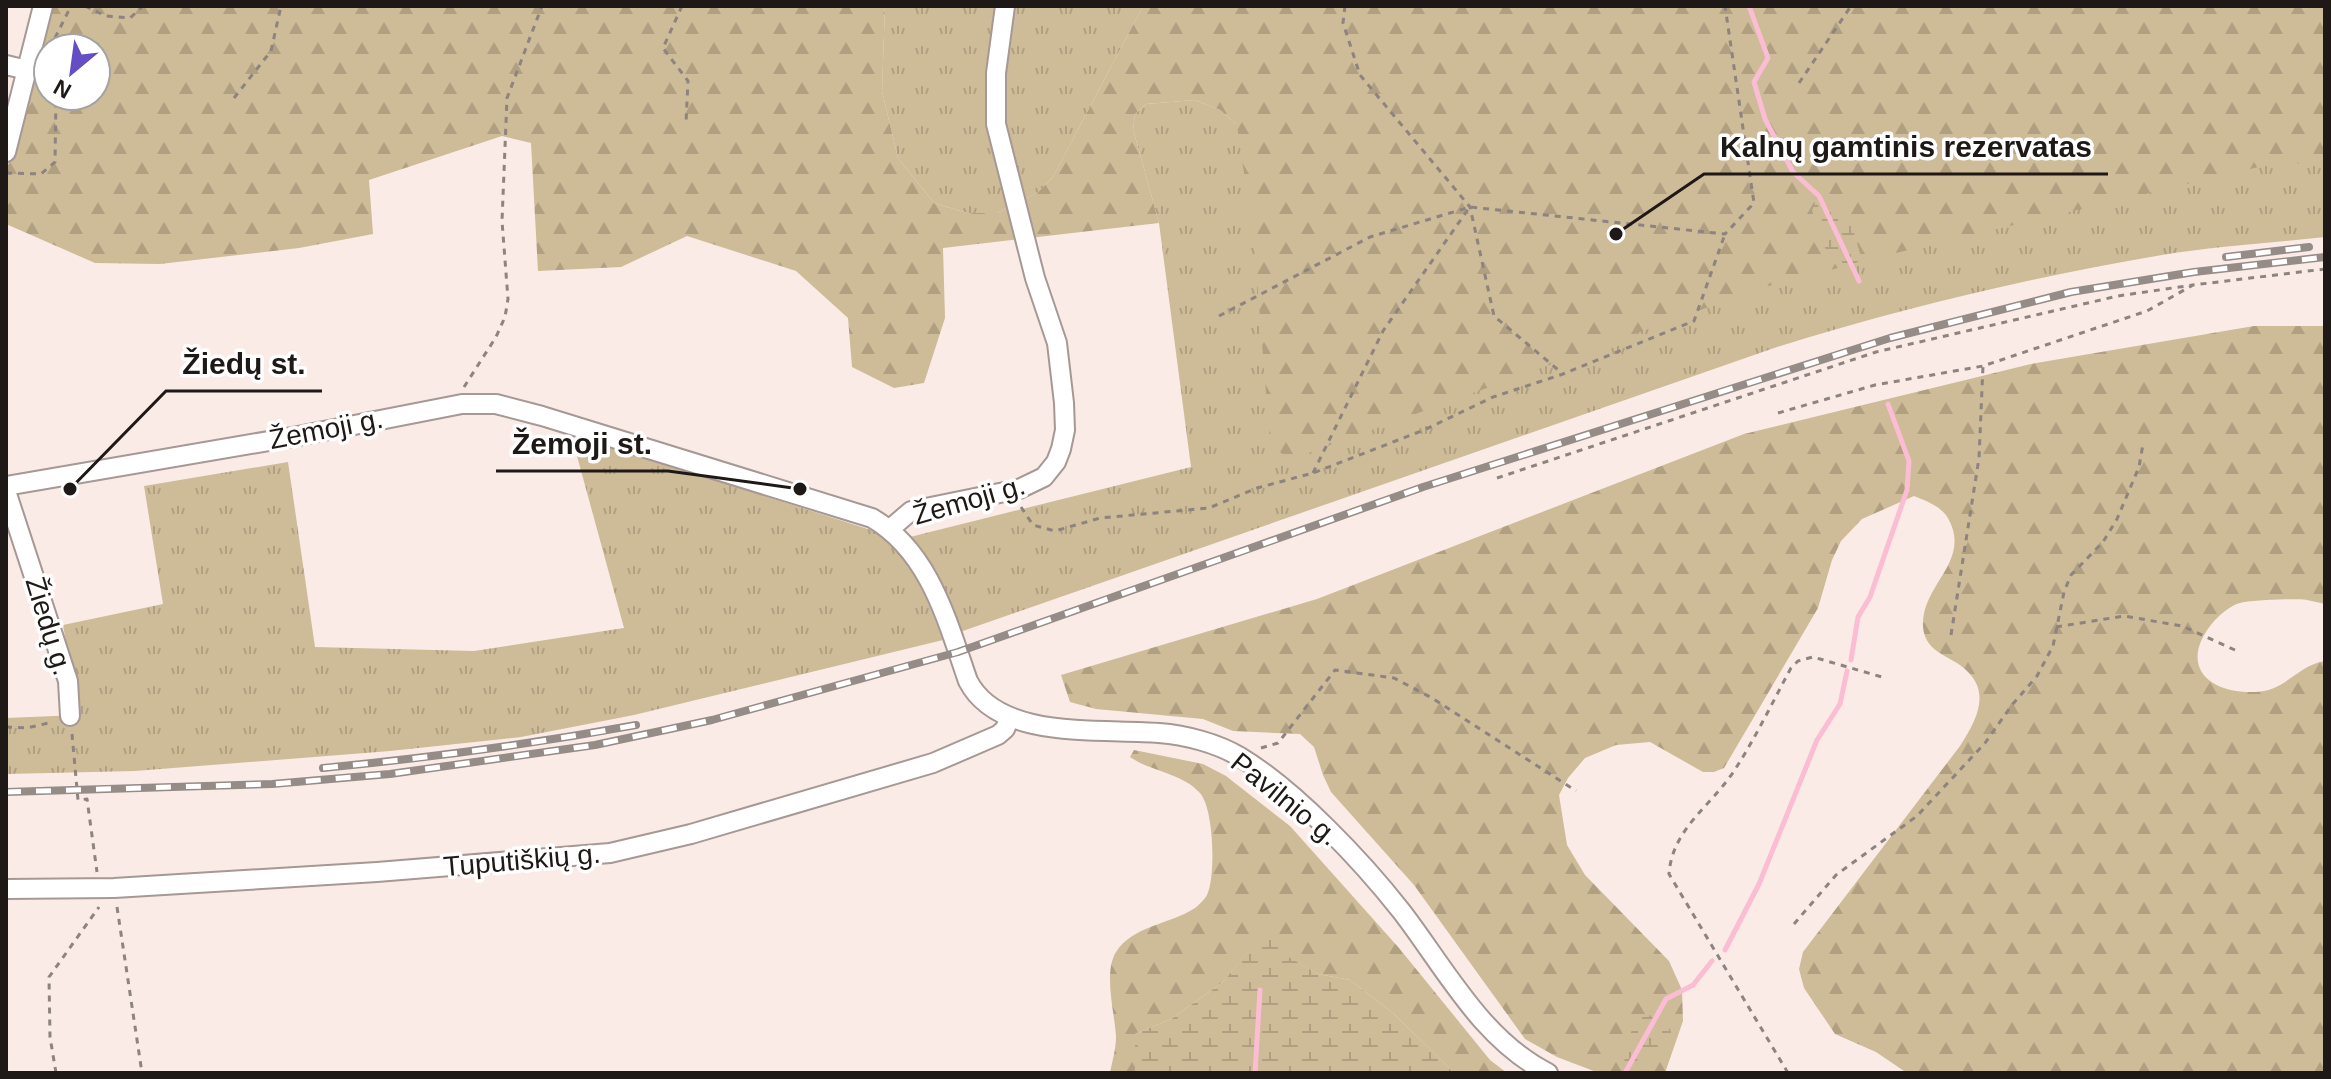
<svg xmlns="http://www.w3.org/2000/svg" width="2331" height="1079" viewBox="0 0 2331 1079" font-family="Helvetica,sans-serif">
	<defs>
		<pattern id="grass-tufts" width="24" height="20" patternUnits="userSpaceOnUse" patternTransform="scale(2)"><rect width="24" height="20" fill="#cebb97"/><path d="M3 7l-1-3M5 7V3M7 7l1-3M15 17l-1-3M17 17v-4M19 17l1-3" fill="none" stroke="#b0a081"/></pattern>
		<pattern id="forest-firs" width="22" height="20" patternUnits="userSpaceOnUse" patternTransform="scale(2)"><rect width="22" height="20" fill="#cebb97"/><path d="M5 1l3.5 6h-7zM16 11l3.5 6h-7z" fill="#b0a081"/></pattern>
		<pattern id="wetland-marsh" width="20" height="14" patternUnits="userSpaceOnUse" patternTransform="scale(2)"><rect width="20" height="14" fill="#cebb97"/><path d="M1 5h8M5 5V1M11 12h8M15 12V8" fill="none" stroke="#b0a081"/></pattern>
	</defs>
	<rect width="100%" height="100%" fill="#faebe6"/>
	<path fill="url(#grass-tufts)" d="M885,6H1143L1053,177L1037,193L997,213H967L934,203L898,158L882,91Z
		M2325,6V237C2271,243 2215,246 2162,255C2031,277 1903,308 1777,347L960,632L939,580L910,537L1191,467L1159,223L1133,129L1135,114L1146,104L1195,100L1220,110L1236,124Z
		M571,434L874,531C912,558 927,598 943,640L634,715L521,737L390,751L135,771L6,774V718L79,715L63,625L163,604L144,486L288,462L315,647L474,651L624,628Z"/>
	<path fill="url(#forest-firs)" fill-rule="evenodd" d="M49,6H885L882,91L898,158L934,203L967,213H997L1037,193L1053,177L1143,6H2325V163L2271,164L1862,261L1854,233L1822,243L1838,268L1761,288L1289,460L1270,443L1254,242L1237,125L1220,110L1195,100L1146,104L1135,114L1133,129L1159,223L943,248L945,318L924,383L894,388L852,367L848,318L796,271L687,236L621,267L538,271L531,143L502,136L369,180L373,234L299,248L160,264L95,263L6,224V174L28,78ZM48,48H96V96H48Z
		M2254,326H2325V604C2319,603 2313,601 2307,600C2297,598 2249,600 2240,603C2231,605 2221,614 2215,620C2178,662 2204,693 2254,692C2285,692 2296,666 2325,661V1073H1907L1876,1052L1835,1034L1804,988L1799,969L1803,952L1960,746C1978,718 1993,689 1960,665C1944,654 1925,650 1923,627C1921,588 1963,567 1953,530C1947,509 1934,504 1914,496L1862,519L1841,541L1832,560L1818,608L1724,768L1714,772H1703L1650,742L1616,745L1585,758L1568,778L1559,795L1567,845L1585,875L1669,961L1682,990L1683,1021L1665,1073H1599L1557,1057L1525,1039L1414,885L1331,792L1323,775L1314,747L1300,734L1233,731L1203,719L1096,709L1070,702L1061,675L1317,599L1744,434L2031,364Z
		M1134,750L1203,764L1226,776L1290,826L1399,948L1490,1060L1507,1073H1454L1394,1014L1350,980L1318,974L1286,956L1270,925L1223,982L1171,1019L1135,1034V1073H1110C1112,1062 1116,1049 1116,1037C1115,1014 1103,973 1116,952C1132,926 1171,924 1195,908C1199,905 1205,899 1207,895C1216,876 1214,809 1200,793C1182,773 1152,772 1130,757Z"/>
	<path fill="url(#wetland-marsh)" d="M1819,196L1839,200L1854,233L1862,261L1838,268L1822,243L1812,210Z
		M1270,924L1287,956L1318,974L1350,980L1394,1014L1454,1073H1135V1034L1171,1019L1223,982Z
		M1641,1014C1687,1018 1678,1064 1638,1059L1629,1072H1624L1620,1069L1634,1041L1630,1034Z"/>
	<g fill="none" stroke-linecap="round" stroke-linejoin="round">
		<path stroke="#fabdd4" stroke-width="5" d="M1749,6L1768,58L1754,82L1765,119L1793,172L1819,196L1859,281
			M1851,660L1858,617L1870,597L1907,490L1909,461L1888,404
			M1725,950L1759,884L1817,740L1840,704L1847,671
			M1255,1073L1260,990
			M1625,1073L1666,999L1693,985L1712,961"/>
		<g stroke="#a69894" stroke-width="22">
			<path id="street" d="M6,65L27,70
				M6,152L43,6
				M6,486L298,436L462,404H496L542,416L872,518C930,552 947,621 968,681C999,741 1101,728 1159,733C1185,735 1217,743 1240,757C1295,790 1362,861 1402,912C1445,968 1482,1040 1548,1073
				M6,491L68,681L70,716
				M890,529L911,511L1019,489L1044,477L1056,462L1061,449L1065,430L1064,403L1057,343L1035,278L996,124V73L1005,6
				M6,889L114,888L377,872L610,853L691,834L933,763L998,735L1005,729L1010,717"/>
		</g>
		<path stroke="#8d837f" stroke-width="3" stroke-dasharray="6 6" stroke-linecap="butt" d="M85,6L106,16L130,18L143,6
			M682,6L663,48L688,81L686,123
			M1345,6L1343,23L1360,75L1470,207L1494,316L1563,374
			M55,38L71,6
			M1799,83L1851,6
			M234,98L271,51L281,6
			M6,173L41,174L55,162L56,96
			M1219,316L1370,237L1470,207L1725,234L1754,203L1725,6
			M464,387L496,337L505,317L508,299L502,221L507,98L542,6
			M1778,413L1875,385L1983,366L2147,311L2193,285L2325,269
			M1313,473L1383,331L1469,208
			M1497,478L1876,352L2118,296L2193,285
			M1021,507L1033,525L1055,531L1100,518L1209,508L1257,488L1313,473L1424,430L1493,397L1563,374L1694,321L1725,234
			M2056,627L2124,616L2182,626L2235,650
			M1951,635L1979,458L1983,366
			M6,727L27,728L53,722
			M72,734L78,800L87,799L97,872
			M1261,748L1278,743L1335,670L1394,678L1432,698L1576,791
			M117,907L142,1073
			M1794,924L1836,875L1917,816L1985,743L2012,705L2037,676L2053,646L2064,592L2071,575L2103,542L2117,519L2139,467L2143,444
			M56,1073L50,1037L49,977L99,907
			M1788,1073L1669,874C1672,829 1711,806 1734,771C1755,739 1772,703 1791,668L1798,661L1813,657L1882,677"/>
		<use href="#street" stroke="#fff" stroke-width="18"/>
		<g stroke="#958b87" stroke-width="8">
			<path id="rail" d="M2226,257L2309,247
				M323,768C428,758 532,744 636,725
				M6,792L272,784L390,774L595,745L712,720L958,652L1423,487L1890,338L2071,292L2194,272L2325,257"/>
		</g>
		<use href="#rail" stroke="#fff" stroke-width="5" stroke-dasharray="15" stroke-linecap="butt"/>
	</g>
	<g text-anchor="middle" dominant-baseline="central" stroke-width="7" stroke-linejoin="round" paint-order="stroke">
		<g font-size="28" fill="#1e1917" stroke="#fff">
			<text transform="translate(326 429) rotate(-11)">Žemoji g.</text>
			<text transform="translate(969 500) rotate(-16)">Žemoji g.</text>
			<text transform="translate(49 626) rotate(73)">Žiedų g.</text>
			<text transform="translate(1285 799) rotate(39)">Pavilnio g.</text>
			<text transform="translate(522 860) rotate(-5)">Tuputiškių g.</text>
		</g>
	</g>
	<path fill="none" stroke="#1e1917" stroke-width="3" d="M1616 234L1704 174H2108M70 489L166 391H322M800 489L668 471H496"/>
	<g fill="#1e1917" stroke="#fff" stroke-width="3">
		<circle cx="1616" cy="234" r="8"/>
		<circle cx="70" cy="489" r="8"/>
		<circle cx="800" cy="489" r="8"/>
	</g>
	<g font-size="30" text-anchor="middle" font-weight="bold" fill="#1e1917" stroke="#fff" stroke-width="7" stroke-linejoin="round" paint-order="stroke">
		<text x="1906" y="157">Kalnų gamtinis rezervatas</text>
		<text x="244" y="374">Žiedų st.</text>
		<text x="582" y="454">Žemoji st.</text>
	</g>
	<rect width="2331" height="1079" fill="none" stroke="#1e1917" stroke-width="16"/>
	<g transform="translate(72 72) rotate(209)"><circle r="38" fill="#ffffff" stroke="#a5a3a2" stroke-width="2"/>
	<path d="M0-6L14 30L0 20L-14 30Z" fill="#654dc6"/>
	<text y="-12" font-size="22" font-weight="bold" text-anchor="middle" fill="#1e1917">N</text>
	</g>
</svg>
